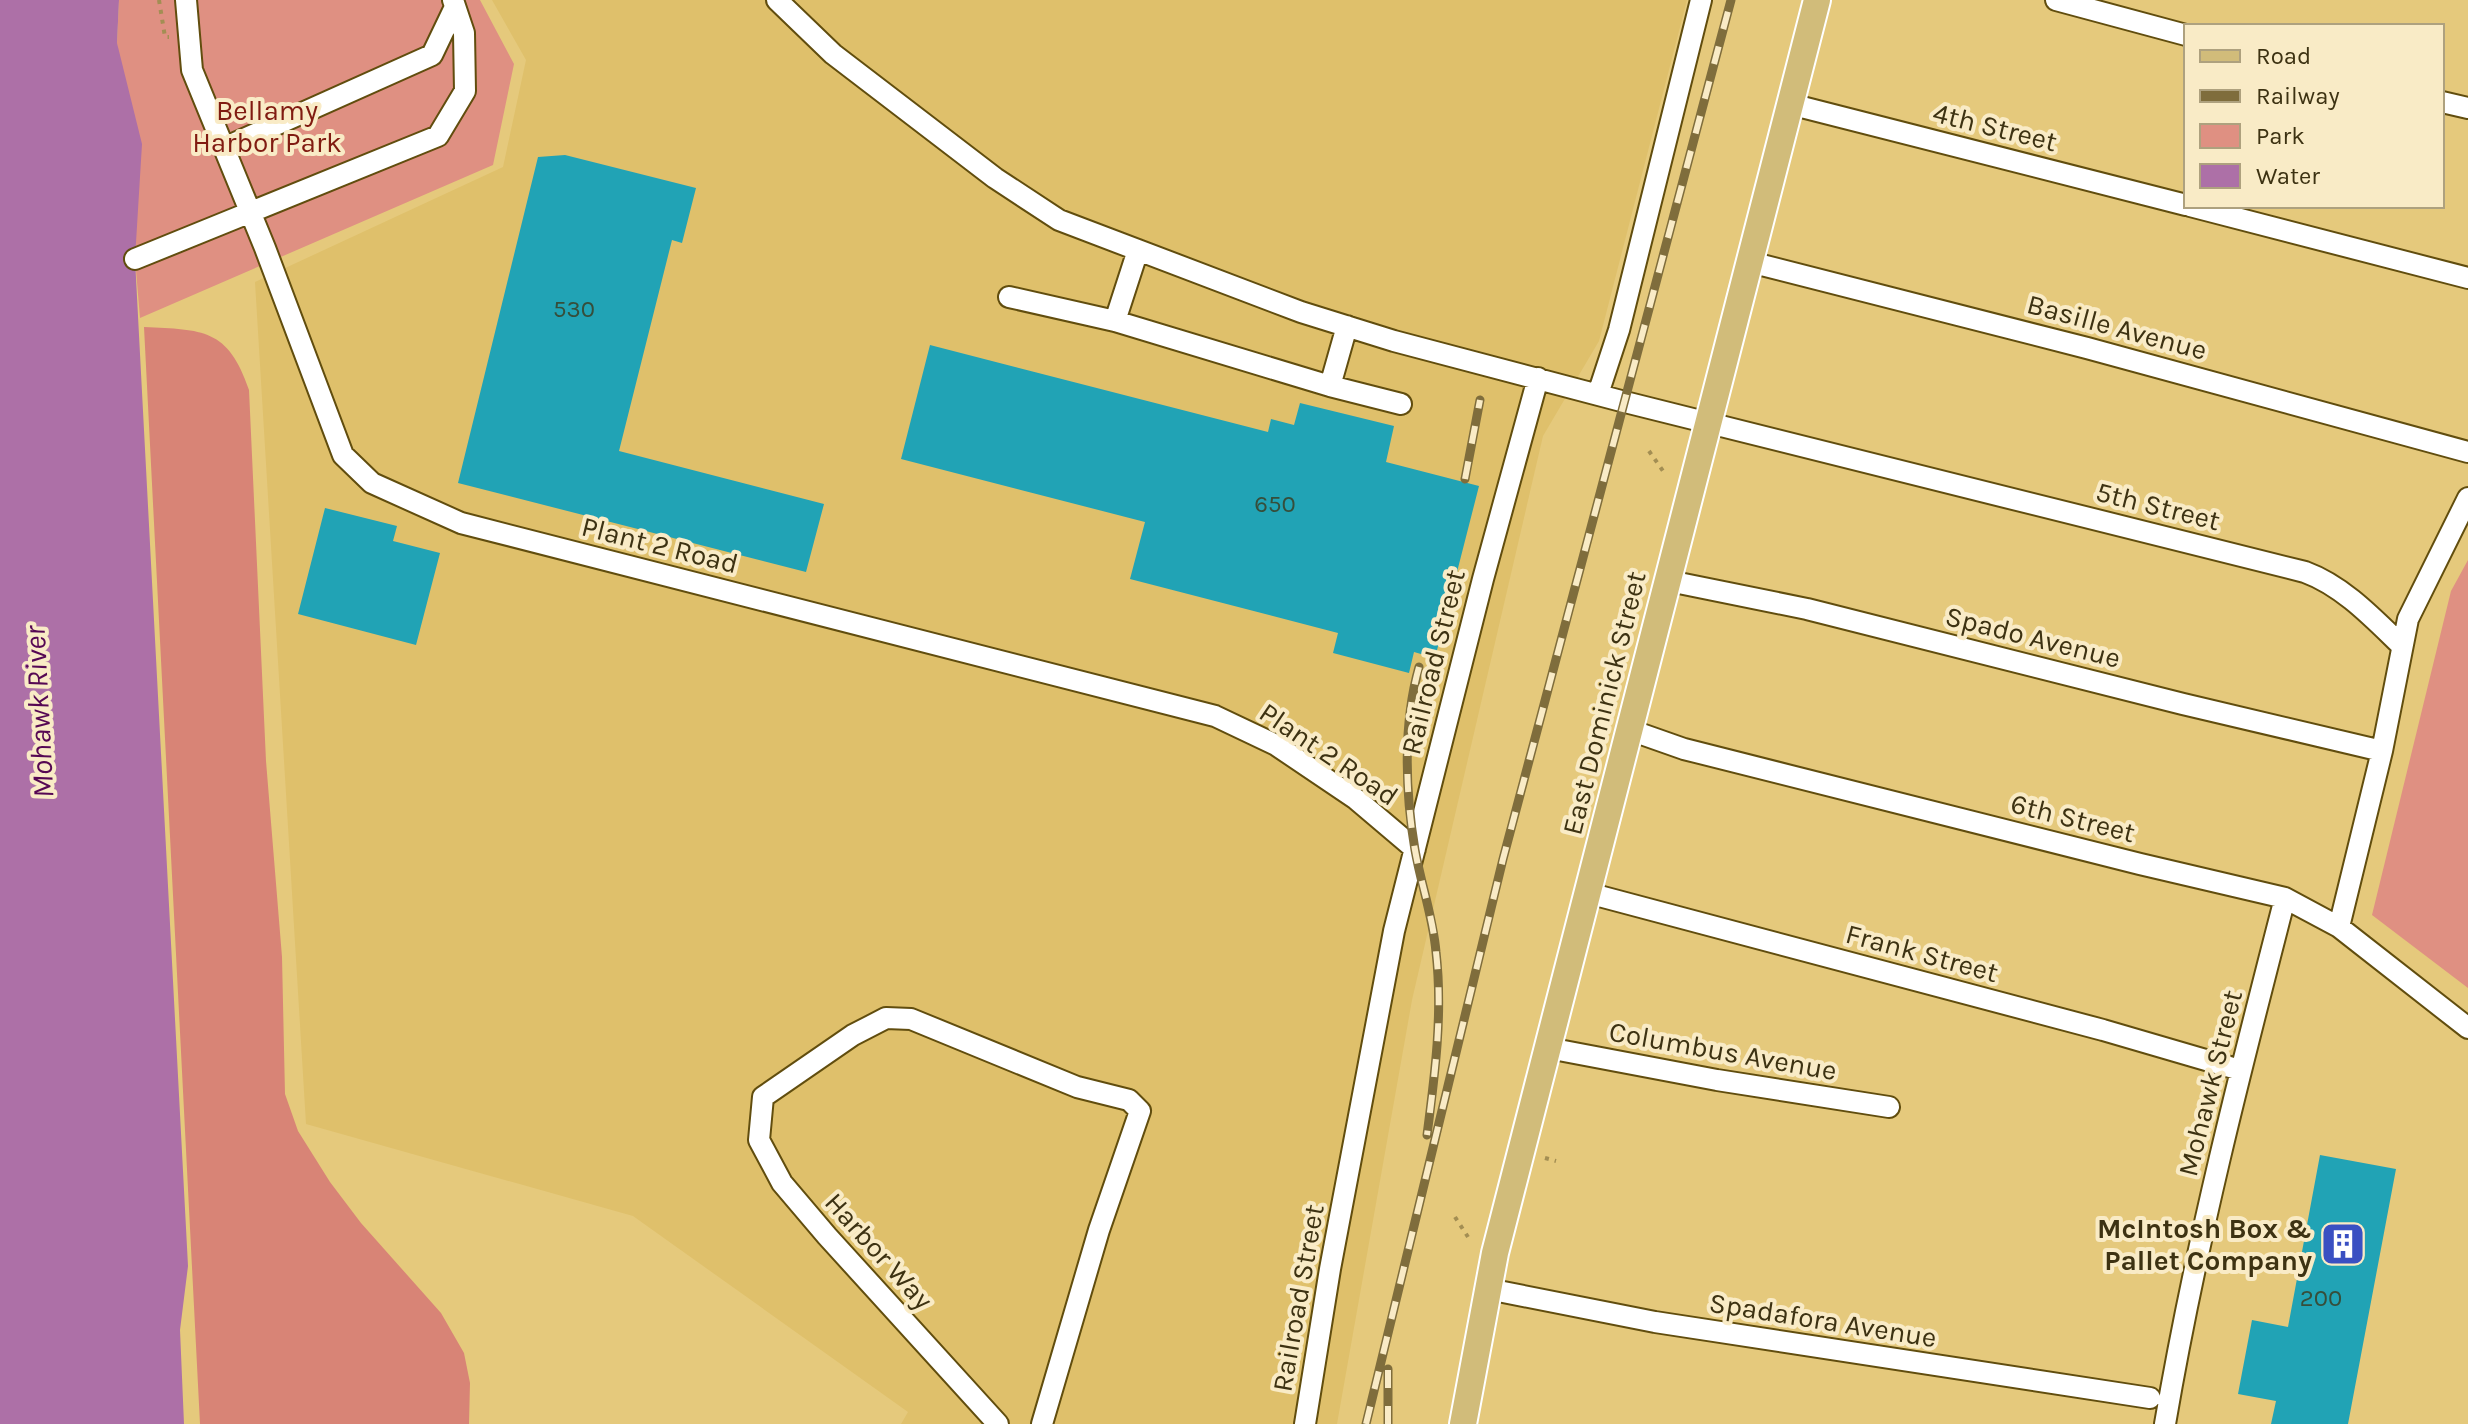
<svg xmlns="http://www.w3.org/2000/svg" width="2468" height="1424" viewBox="0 0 2468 1424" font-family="Karla,sans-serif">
	<rect width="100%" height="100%" fill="#e5c97c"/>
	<path fill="#dfc06b" d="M492,0H1687L1599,341L1543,436L1412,1000L1337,1424H901L908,1412L633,1216L306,1124L255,282L503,167L526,60Z"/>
	<path fill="#df9082" d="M119,0H480L514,64L493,165L140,318L117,43Z
		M2468,560V988L2372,915L2451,591Z"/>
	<path fill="#d88476" d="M144,327C203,330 228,328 249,390L266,761L282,957L285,1094L298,1131L330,1182L361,1223L441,1313L464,1353L470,1383L469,1424H200Z"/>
	<path fill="#ad70a7" d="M0,0H119L117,43L142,144L135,259L188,1266L180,1330L184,1424H0Z"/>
	<path fill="#21a3b5" d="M565,155L696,188L682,243L672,240L619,451L824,504L806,572L458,483L538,157Z
		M930,345L1268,432L1271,419L1294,425L1300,403L1394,426L1386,462L1479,486L1435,658L1414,652L1409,673L1333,653L1338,633L1130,579L1145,522L901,459Z
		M325,508L397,526L393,541L440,553L416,645L298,614Z
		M2320,1155L2396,1169L2348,1424H2271L2276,1401L2238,1394L2252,1320L2288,1327Z"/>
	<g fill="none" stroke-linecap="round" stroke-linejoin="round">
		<g stroke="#614d0e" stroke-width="24">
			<path id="minor" d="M186,0L192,70L265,248L343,455L372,483L461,523L1215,716L1276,745L1356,799L1415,849
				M777,0L833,54L995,178L1059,220L1301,312L1394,341L1625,402L2305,572C2343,586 2373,618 2402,646
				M2056,0L2186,35
				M2442,102L2468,108
				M1790,104L2186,205
				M224,148L432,55L455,7
				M2190,206L2468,278
				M135,259L438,136L465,91L464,33L453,0
				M1750,262L2087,348L2468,452
				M1009,297L1115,321L1330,386L1401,404
				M1115,321L1138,250
				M1330,386L1347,326
				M1598,394L1619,330L1701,0
				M1669,581L1807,609L2183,704L2382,751
				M1630,730L1684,749L2140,864L2285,898L2339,927L2468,1028
				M1588,893L2103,1030L2240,1070
				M2339,927L2382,751L2408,619L2468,498
				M1548,1048L1717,1080L1889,1107
				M1488,1289L1655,1322L2150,1398
				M998,1424L827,1236L782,1183L759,1140L763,1097L853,1035L886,1018L911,1019L1077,1087L1129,1100L1140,1111L1099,1230L1042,1424
				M1305,1424L1330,1269L1394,931L1483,579L1538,378
				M2165,1424C2195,1247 2240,1072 2285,898"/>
		</g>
		<g stroke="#fff" stroke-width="30">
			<path id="major" d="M1463,1424L1495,1253L1817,0"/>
		</g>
		<path stroke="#a38e53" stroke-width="4" stroke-dasharray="4 6" stroke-linecap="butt" d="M159,0L165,37H169
			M1649,451L1663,471
			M1545,1158L1556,1161
			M1455,1217L1468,1237"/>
		<use href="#minor" stroke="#fff" stroke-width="20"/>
		<use href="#major" stroke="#d1bc7a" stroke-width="26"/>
		<g stroke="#7f6d3c" stroke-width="9">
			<path id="rail" d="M1465,479L1480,400
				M1419,667C1403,724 1405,791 1415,850C1421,884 1433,917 1436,952C1443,1013 1435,1074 1427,1135
				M1366,1424L1503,859L1731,0
				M1388,1424V1369"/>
		</g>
		<use href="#rail" stroke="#f9ebc6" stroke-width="6" stroke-dasharray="18" stroke-linecap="butt"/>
	</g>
	<defs>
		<g id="building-square" transform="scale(2.3)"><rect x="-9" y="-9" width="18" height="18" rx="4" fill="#3a50c2" stroke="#f9ebc6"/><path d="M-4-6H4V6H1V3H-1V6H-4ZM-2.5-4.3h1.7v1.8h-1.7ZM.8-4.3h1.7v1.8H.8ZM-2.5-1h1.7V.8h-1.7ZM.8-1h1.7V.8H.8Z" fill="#fff"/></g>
	</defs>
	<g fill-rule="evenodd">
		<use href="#building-square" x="2343" y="1244"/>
	</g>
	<g text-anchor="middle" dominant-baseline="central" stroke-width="8" stroke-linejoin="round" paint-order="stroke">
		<g font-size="24" fill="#364e3b">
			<text x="574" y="309">530</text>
			<text x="1275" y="504">650</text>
			<text x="2321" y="1298">200</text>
		</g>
		<g font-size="28" fill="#801b11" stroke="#f9ebc6">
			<text x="267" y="110">Bellamy<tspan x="267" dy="32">Harbor Park</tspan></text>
		</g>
		<g font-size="28" fill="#3d3212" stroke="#f9ebc6">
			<text transform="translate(1995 127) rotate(14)">4th Street</text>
			<text transform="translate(2117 327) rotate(15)">Basille Avenue</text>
			<text transform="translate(2158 506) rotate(14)">5th Street</text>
			<text transform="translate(660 545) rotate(14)">Plant 2 Road</text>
			<text transform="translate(2033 637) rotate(14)">Spado Avenue</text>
			<text transform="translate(1433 662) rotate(-76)">Railroad Street</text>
			<text transform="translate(1604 703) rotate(-76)">East Dominick Street</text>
			<text transform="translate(1329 754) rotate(34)">Plant 2 Road</text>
			<text transform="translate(2073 818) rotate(14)">6th Street</text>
			<text transform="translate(1922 953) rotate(15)">Frank Street</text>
			<text transform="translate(1723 1051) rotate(10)">Columbus Avenue</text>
			<text transform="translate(2210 1083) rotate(-76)">Mohawk Street</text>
			<text transform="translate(879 1251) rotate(48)">Harbor Way</text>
			<text transform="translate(1298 1298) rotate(-80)">Railroad Street</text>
			<text transform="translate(1823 1320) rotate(9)">Spadafora Avenue</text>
		</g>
		<g font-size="28" font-weight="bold" fill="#3d3212" stroke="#f9ebc6" text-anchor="end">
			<text x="2312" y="1228">McIntosh Box &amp;<tspan x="2312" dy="32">Pallet Company</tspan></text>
		</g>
		<g font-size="30" font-style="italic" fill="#560853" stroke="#f9ebc6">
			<text transform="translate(39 712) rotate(-93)">Mohawk River</text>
		</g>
	</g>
	<rect x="2184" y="24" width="260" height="184" fill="#f9ebc6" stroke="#aea17e" stroke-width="2"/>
	<rect x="2200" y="50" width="40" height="12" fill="#d1bc7a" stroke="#aea17e" stroke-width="2"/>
	<text x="2256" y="64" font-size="24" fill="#3d3212">Road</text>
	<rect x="2200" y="90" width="40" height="12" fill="#7f6d3c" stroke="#aea17e" stroke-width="2"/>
	<text x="2256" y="104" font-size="24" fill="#3d3212">Railway</text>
	<rect x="2200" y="124" width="40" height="24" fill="#df9082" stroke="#aea17e" stroke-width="2"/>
	<text x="2256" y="144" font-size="24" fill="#3d3212">Park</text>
	<rect x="2200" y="164" width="40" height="24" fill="#ad70a7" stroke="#aea17e" stroke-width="2"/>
	<text x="2256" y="184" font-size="24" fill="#3d3212">Water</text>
</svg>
